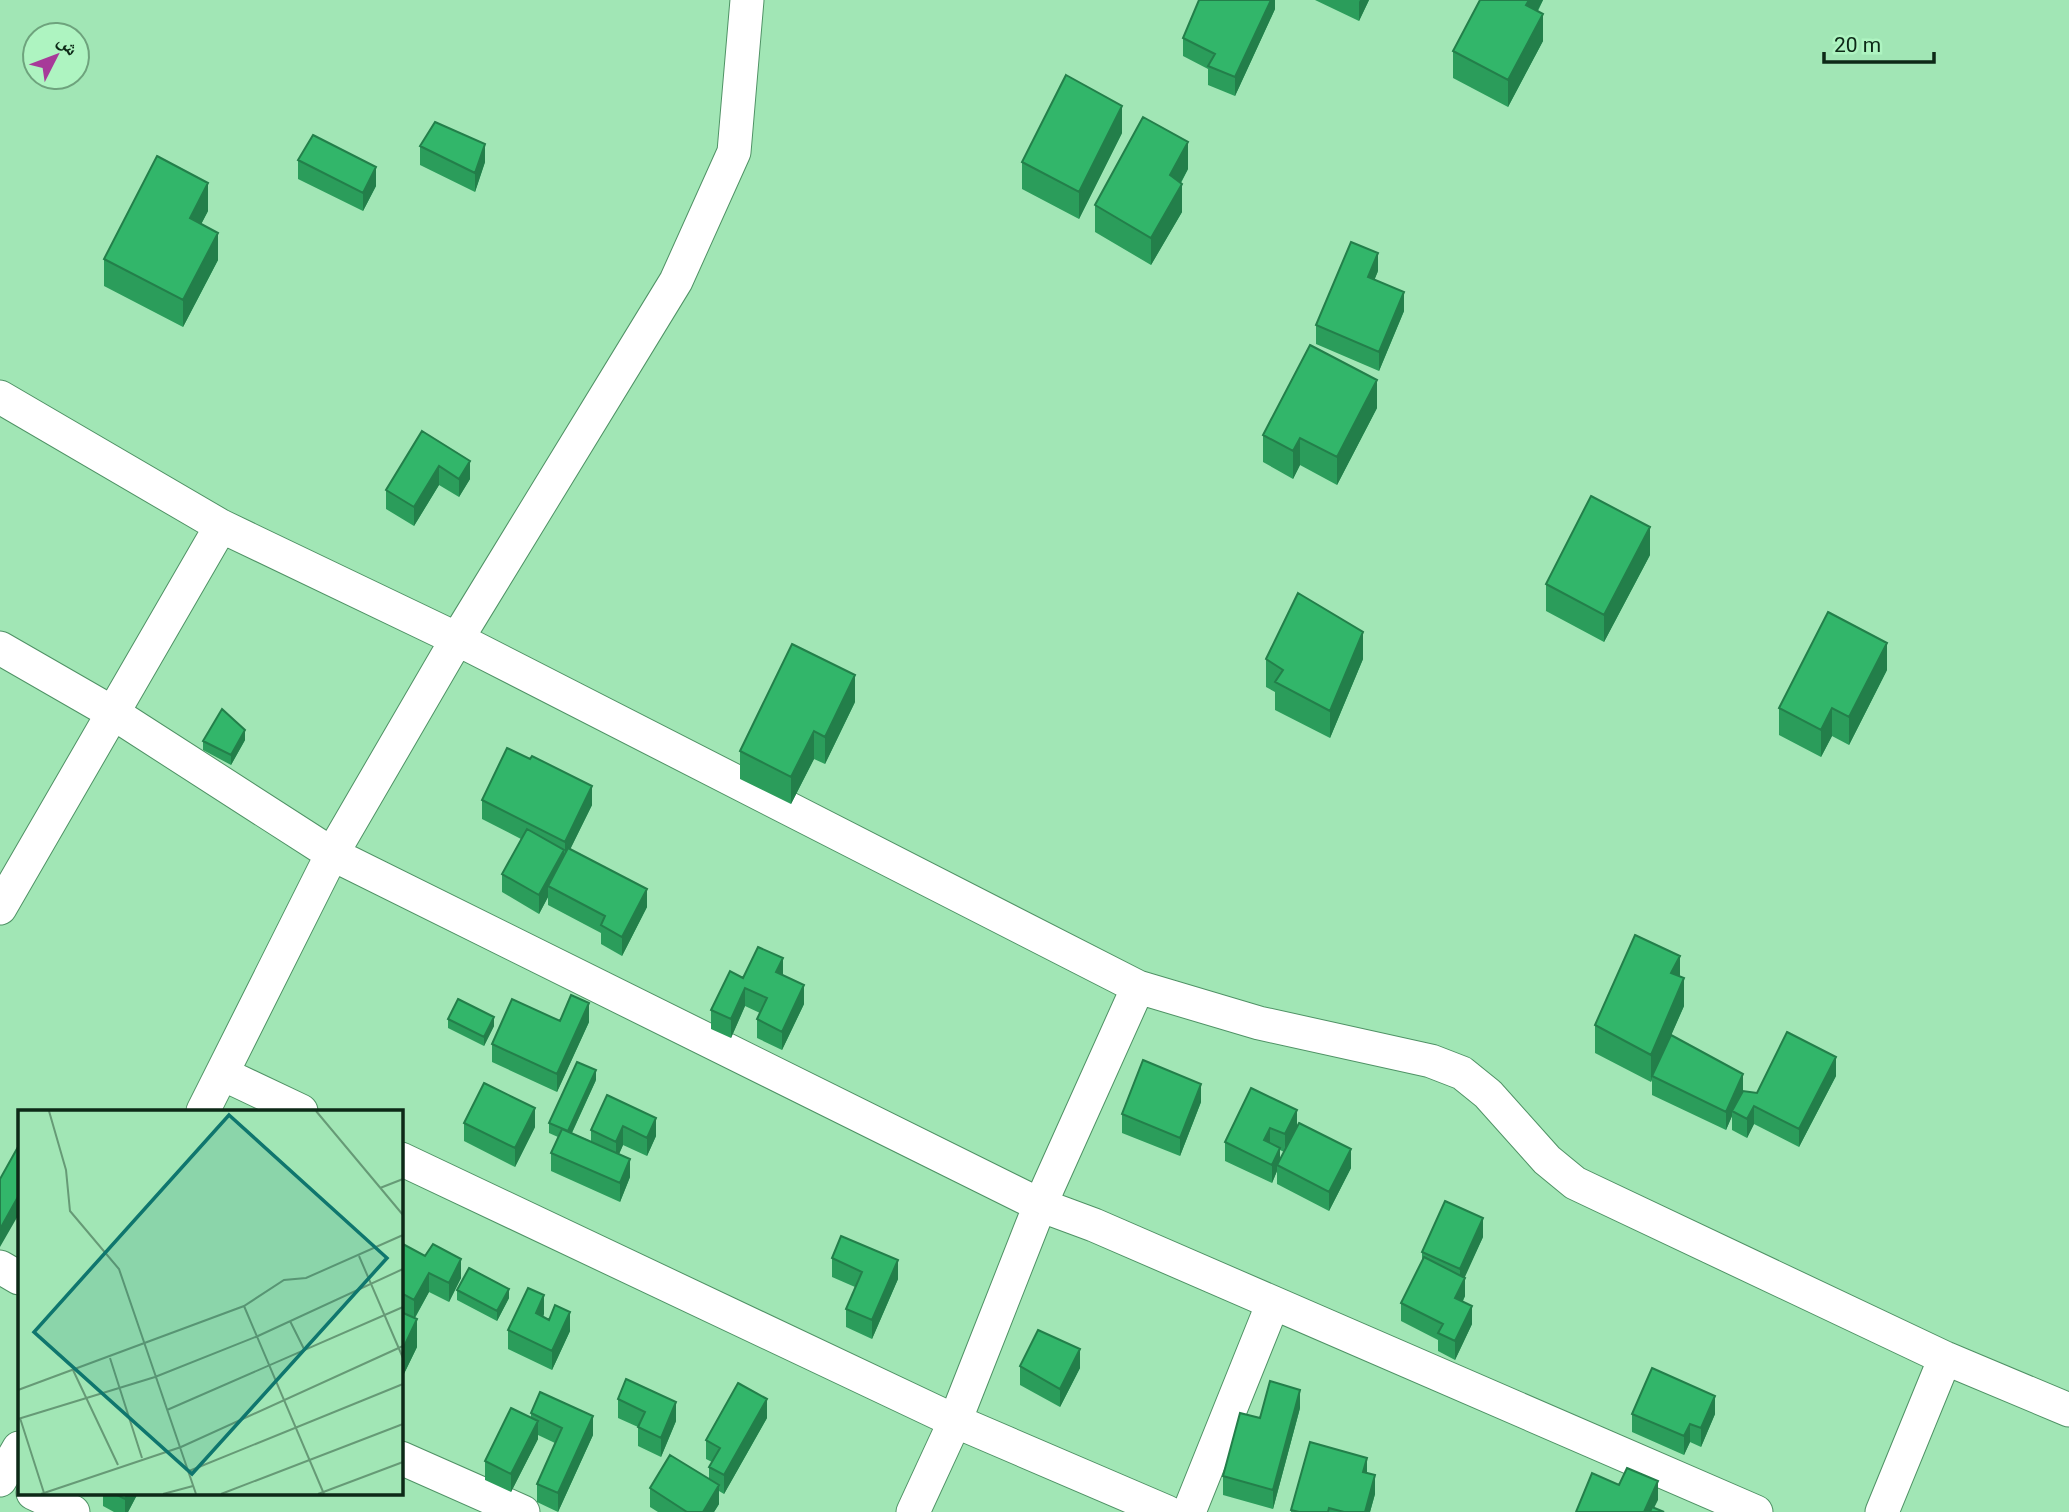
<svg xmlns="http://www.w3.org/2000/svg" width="2069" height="1512" viewBox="0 0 2069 1512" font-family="Roboto,'Noto Naskh Arabic',sans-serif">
	<rect width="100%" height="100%" fill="#a1e6b5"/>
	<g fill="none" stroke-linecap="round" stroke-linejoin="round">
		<g stroke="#4f9265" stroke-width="35">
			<path id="minor" d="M0,397L221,526L457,639L1138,987L1259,1023L1431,1061L1462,1073L1488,1094L1547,1160L1575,1183L1945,1358L2069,1410
				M0,648L113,713L332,854L1040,1205L1094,1225L1756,1512
				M0,908L221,526
				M223,1074L301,1111
				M203,1111L332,854L457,639L676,281L734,152L747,0
				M401,1159L955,1421L1167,1512
				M0,1267L19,1278
				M401,1458L523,1512
				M0,1480L19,1448
				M33,1493L73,1512
				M913,1512L955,1421L1040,1205L1138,987
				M1189,1512L1273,1303
				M1882,1512L1945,1358"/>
		</g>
		<use href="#minor" stroke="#fff" stroke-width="33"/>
	</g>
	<path fill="#2b9d5b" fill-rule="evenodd" d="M1275,0V9L1235,96L1208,85V69L1183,56V38Z
		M1315,0H1369L1359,21Z
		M1480,0H1543L1538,11L1543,41L1508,107L1453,78V51Z
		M1122,133L1079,219L1022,189V162Z
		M420,146L485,162L475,192L420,165Z
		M298,160L376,186L363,211L298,179Z
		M1188,169L1181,183L1182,212L1151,265L1095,232V205Z
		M208,211L201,224L218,260L183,327L104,286V259Z
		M1378,271L1374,280L1404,311L1379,371L1316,344V325Z
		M1377,408L1337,485L1300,465L1293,479L1263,462V435Z
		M422,431L470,479L459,497L439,485L414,526L386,509V490Z
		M1650,555L1604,642L1546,611V584Z
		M1266,659H1363L1330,738L1275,710V692L1266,687Z
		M1887,670L1849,745L1832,736L1821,757L1779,735V708Z
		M855,702L825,764L814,759L791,804L740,779V751Z
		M245,740L231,765L203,750V741Z
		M482,800L592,805L570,849L647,907L622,956L601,944V933L548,905V897L539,914L502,892V874L521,839L482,819Z
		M783,975L804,1004L782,1050L757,1038V1019L760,1013L745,1006L731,1038L711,1029V1010L743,978Z
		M1680,976L1684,1006L1671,1035L1743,1091L1757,1093L1836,1076L1799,1147L1754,1124L1747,1138L1732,1130V1116L1726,1130L1652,1095V1080L1651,1082L1595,1053V1025Z
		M448,1019L494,1026L484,1046L448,1028Z
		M560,1021L589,1022L557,1092L492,1062V1044Z
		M596,1080L572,1133L591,1141V1130L607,1095L656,1136L647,1156L623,1145L619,1154L630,1177L620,1202L551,1171V1153L558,1137L549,1133V1123Z
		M1251,1088L1297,1126L1351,1168L1329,1211L1277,1184V1171L1272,1183L1225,1161V1142ZM1280,1150L1284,1152L1280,1161Z
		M1201,1102L1180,1156L1122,1133V1114Z
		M464,1123L535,1127L515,1167L464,1141Z
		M1483,1237L1464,1277L1465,1296L1463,1301L1472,1324L1455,1360L1438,1351V1340L1401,1321V1303L1422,1261V1252Z
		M401,1243L461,1278L449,1302L429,1292L415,1318L417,1347L401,1380Z
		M832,1258L898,1279L872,1339L846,1327V1309L855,1287L832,1277Z
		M457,1290L509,1298L497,1321L457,1300Z
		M544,1314L543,1317L570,1331L552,1370L508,1349V1330Z
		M1020,1366L1080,1368L1060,1407L1020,1385Z
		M618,1399L676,1421L661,1457L638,1446V1427L618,1418Z
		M1300,1408L1273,1509L1223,1495V1476L1260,1418Z
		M531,1413L593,1435L558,1512L537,1502V1484L555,1443L538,1435V1439L511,1492L485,1480V1461L531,1417Z
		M1632,1414H1715L1701,1447L1690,1442L1684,1455L1632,1432Z
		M767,1418L724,1494L719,1491V1504L714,1512H658L650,1507V1488L709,1479V1467L712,1462L706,1459V1440Z
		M1367,1473L1375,1494L1370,1512H1291V1510Z
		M103,1493H138L128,1512H114L103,1506Z"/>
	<path fill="#237f4a" d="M1271,0H1275V9L1235,96V77Z
		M1360,0H1369L1359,21V2Z
		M1529,0H1543L1526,32V5Z
		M1543,14V41L1508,107V80Z
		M1122,106V133L1079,219V192Z
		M1188,142V169L1170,202V175Z
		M485,144V162L475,192V173Z
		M376,167V186L363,211V193Z
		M208,183V211L190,246V218Z
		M1182,184V212L1151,265V238Z
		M218,233V260L183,327V300Z
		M1378,253V271L1368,296V277Z
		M1404,292V311L1379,371V352Z
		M1377,380V408L1337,485V457Z
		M1300,438V465L1293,479V451Z
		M470,461V479L459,497V479Z
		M439,466V485L414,526V507Z
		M1650,527V555L1604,642V615Z
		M1363,632V659L1330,738V711Z
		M1887,643V670L1849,745V717Z
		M855,675V702L825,764V737Z
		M1832,708V736L1821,757V730Z
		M245,730V740L231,765V755Z
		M814,731V759L791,804V777Z
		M592,786V805L565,860V842Z
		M564,850V869L548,886V897L539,914V895Z
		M647,889V907L622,956V937Z
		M1680,956V983L1671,973Z
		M783,958V977L776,972Z
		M1684,978V1006L1653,1077L1652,1076L1651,1082V1055Z
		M804,985V1004L782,1050V1032Z
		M745,988V1006L731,1038V1019Z
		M589,1003V1022L557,1092V1074Z
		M494,1017V1026L484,1046V1037Z
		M1836,1057V1076L1799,1147V1129Z
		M596,1070V1080L568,1141V1132Z
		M1743,1074V1093L1732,1111V1116L1726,1130V1112Z
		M1201,1084V1102L1180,1156V1138Z
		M1754,1106V1124L1747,1138V1119Z
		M535,1108V1127L515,1167V1148Z
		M1297,1110V1129L1285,1153V1134Z
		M656,1118V1136L647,1156V1138Z
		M623,1126V1145L616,1161V1142Z
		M1270,1128V1146L1264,1140Z
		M1280,1148V1166L1277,1165V1171L1272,1183V1165Z
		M1351,1149V1168L1329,1211V1192Z
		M630,1159V1177L620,1202V1183Z
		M19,1195V1214L0,1247V1229Z
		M1483,1218V1237L1460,1288V1269Z
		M461,1259V1278L449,1302V1283Z
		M898,1260V1279L872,1339V1320Z
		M429,1273V1292L414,1319V1300Z
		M1465,1278V1296L1455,1316V1298Z
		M509,1289V1298L497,1321V1311Z
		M544,1295V1314L536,1332V1313Z
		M1472,1306V1324L1455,1360V1341Z
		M570,1312V1331L552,1370V1351Z
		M417,1319V1347L401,1380V1353Z
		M1080,1349V1368L1060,1407V1389Z
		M1300,1390V1408L1273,1509V1490Z
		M1715,1396V1414L1701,1447V1428Z
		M767,1399V1418L724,1494V1475Z
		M676,1402V1421L661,1457V1438Z
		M593,1416V1435L558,1512V1493Z
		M538,1421V1439L511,1492V1474Z
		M1690,1424V1442L1684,1455V1436Z
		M1367,1458V1477L1363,1472Z
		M1375,1475V1494L1370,1512H1365Z
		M1658,1481V1500L1652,1512H1644Z
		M719,1485V1504L714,1512H703Z
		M128,1493H138L128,1512H125V1499Z"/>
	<path fill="#32b66a" stroke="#237f4a" stroke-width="2" d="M1199,0H1271L1235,77L1208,66L1215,54L1183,38Z
		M1480,0H1529L1526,5L1543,14L1508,80L1453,51Z
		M1066,75L1122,106L1079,192L1022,162Z
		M1143,117L1188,142L1170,175L1182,184L1151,238L1095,205Z
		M435,122L485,144L475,173L420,146Z
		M313,135L376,167L363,193L298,160Z
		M157,156L208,183L190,218L218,233L183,300L104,259Z
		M1351,242L1378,253L1368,277L1404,292L1379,352L1316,325Z
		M1310,345L1377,380L1337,457L1300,438L1293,451L1263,435Z
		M422,431L470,461L459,479L439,466L414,507L386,490Z
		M1591,496L1650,527L1604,615L1546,584Z
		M1298,593L1363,632L1330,711L1275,682L1283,670L1266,659Z
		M1828,612L1887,643L1849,717L1832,708L1821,730L1779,708Z
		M792,644L855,675L825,737L814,731L791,777L740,751Z
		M222,709L245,730L231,755L203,741Z
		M507,748L530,759L532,756L592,786L565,842L482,800Z
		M527,829L564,850L539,895L502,874Z
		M568,848L647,889L622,937L601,925L605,916L548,886Z
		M1635,935L1680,956L1671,973L1684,978L1651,1055L1595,1025Z
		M758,947L783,958L776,972L804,985L782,1032L757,1019L767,998L745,988L731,1019L711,1010L730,971L743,978Z
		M571,995L589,1003L557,1074L492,1044L512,999L560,1021Z
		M458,999L494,1017L484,1037L448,1019Z
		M1787,1032L1836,1057L1799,1129L1754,1106L1747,1119L1732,1111L1743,1091L1757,1093Z
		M1671,1035L1743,1074L1726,1112L1652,1076Z
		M1143,1060L1201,1084L1180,1138L1122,1114Z
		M577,1062L596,1070L568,1131L549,1123Z
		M484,1083L535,1108L515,1148L464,1123Z
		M1251,1088L1297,1110L1285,1134L1270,1128L1264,1140L1280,1148L1272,1165L1225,1142Z
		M607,1095L656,1118L647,1138L623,1126L616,1142L591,1130Z
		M1299,1123L1351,1149L1329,1192L1277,1165Z
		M562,1129L630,1159L620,1183L551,1153Z
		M19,1145V1195L0,1229V1179Z
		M1445,1201L1483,1218L1460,1269L1422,1252Z
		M841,1236L898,1260L872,1320L846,1309L862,1272L832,1258Z
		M401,1243L425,1256L433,1244L461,1259L449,1283L429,1273L414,1300L401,1293Z
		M1424,1257L1465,1278L1455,1298L1472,1306L1455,1341L1438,1333L1443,1324L1401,1303Z
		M469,1268L509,1289L497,1311L457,1290Z
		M528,1288L544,1295L536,1313L549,1320L555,1305L570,1312L552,1351L508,1330Z
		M401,1312L417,1319L401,1353Z
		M1038,1330L1080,1349L1060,1389L1020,1366Z
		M1652,1368L1715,1396L1701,1428L1690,1424L1684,1436L1632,1414Z
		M626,1379L676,1402L661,1438L638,1427L645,1412L618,1399Z
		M1270,1381L1300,1390L1273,1490L1223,1476L1240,1413L1260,1418Z
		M738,1383L767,1399L724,1475L709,1467L720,1448L706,1440Z
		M540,1392L593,1416L558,1493L537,1484L562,1428L531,1413Z
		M511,1408L538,1421L511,1474L485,1461Z
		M1310,1442L1367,1458L1363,1472L1375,1475L1365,1512H1344L1329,1508L1328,1512H1299L1291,1510Z
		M670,1455L719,1485L703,1512H687L650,1488Z
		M1627,1468L1658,1481L1644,1512H1576L1592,1473L1619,1485Z
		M113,1493H128L125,1499Z
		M1652,1507L1664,1512H1650Z"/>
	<g transform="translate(18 1110)">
		<rect width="385" height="385" fill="#a1e6b5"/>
		<path fill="none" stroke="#669a76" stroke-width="2" d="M31,1L48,60L52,101L101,159L178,384M298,1L385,105M362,78L385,69M341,146L385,248M226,196L306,384M272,211L287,241M92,248L124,348M55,260L100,355M0,280L226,196L266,170L288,168L385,125M149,300L385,197M2,308L26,383M0,309L137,267L240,226L385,159M171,361L385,274M23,384L163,337L385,236M145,384L175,376M203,384L385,314M300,384L385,352"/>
		<path fill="#0f766e" fill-opacity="0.15" stroke="#0f766e" stroke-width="3.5" d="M211,5L369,148L174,364L16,222Z"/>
		<rect width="385" height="385" fill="none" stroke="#0d2917" stroke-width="3.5"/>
	</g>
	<g transform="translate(56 56) rotate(48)"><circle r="33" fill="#aef4c1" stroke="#6ea37d" stroke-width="2"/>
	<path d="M0-5L12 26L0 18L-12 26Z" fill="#a73a99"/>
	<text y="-10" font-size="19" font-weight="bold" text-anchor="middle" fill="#0d2917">ش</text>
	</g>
	<path d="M1824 52v10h110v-10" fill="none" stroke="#0d2917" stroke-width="3.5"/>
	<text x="1834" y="52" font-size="21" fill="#0d2917" stroke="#aef4c1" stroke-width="5" paint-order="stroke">20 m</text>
</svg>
